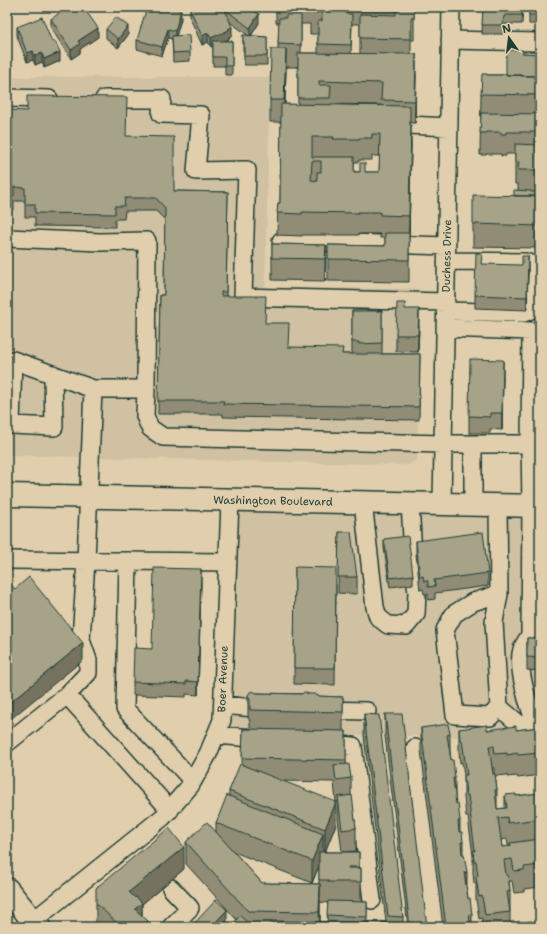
<svg xmlns="http://www.w3.org/2000/svg" width="547" height="934" viewBox="0 0 547 934" font-family="'Shantell Sans',sans-serif">
	<rect width="100%" height="100%" fill="#e0ceac"/>
	<filter id="ink" filterUnits="userSpaceOnUse"><feTurbulence type="fractalNoise" baseFrequency=".025" numOctaves="2"/><feDisplacementMap in="SourceGraphic" scale="8" xChannelSelector="R" yChannelSelector="G"/><feConvolveMatrix kernelMatrix="1 2 1 2 8 2 1 2 1" color-interpolation-filters="sRGB"/></filter>
	<g filter="url(#ink)">
		<path fill="#cfc1a2" d="M7,77H270L265,287L420,289L417,460L408,465L7,455Z
			M236,507L540,513V738L225,733L234,680Z"/>
		<g fill="none" stroke-linecap="round" stroke-linejoin="round">
			<g stroke="#1f3d34" stroke-width="20">
				<path id="minor" d="M450,40L540,42
					M292,75L291,121H297
					M7,98L49,99
					M104,99H162L161,114L201,115L196,171L247,170L243,297L446,302
					M387,124L449,127
					M7,238L100,242L147,241L146,389
					M281,241L447,246
					M446,311L524,313C530,311 533,309 536,304L537,268L531,264L525,262L447,261
					M445,328L531,331L530,444L531,506L530,635C527,640 524,644 522,649C517,665 526,698 532,714L540,718
					M53,374L54,427L11,425L13,360L93,389H146L145,416L150,428L163,437L443,444H540
					M363,502L375,607L378,617L388,625L406,626L416,614L417,592L414,572L410,503
					M442,504L451,7
					M473,505V444
					M498,505L499,594L494,622L499,707L490,717L455,715L445,630L454,614L473,602L499,594
					M7,560L228,562
					M128,561L125,709L193,781
					M67,695L170,810
					M223,705L254,708H270
					M499,707L519,724L529,725L540,720
					M321,710L367,711
					M216,735L266,739
					M7,743L67,695L88,673V660L81,640L86,561L93,389
					M324,744L353,746L372,900
					M415,748L435,927
					M33,921L163,817L190,786L208,754L222,720L230,500
					M171,927L190,908L171,888"/>
			</g>
			<g stroke="#1f3d34" stroke-width="25">
				<path id="major" d="M7,495L540,506
					M7,889L33,921L39,927"/>
			</g>
			<use href="#minor" stroke="#e0ceac" stroke-width="17"/>
			<use href="#major" stroke="#e0ceac" stroke-width="22"/>
		</g>
		<path fill="#908c76" stroke="#1f3d34" fill-rule="evenodd" d="M116,7H127L125,12Z
			M276,7H343V11H345V7H414V40H411V54L416,76L415,123H410L411,147L409,238V282L328,281V245L385,246V238H380V234H358V235H302V236L277,235L278,203H280L281,122H270V100L278,49L279,23H276ZM301,24H310V34H318V53H301ZM352,24H360V54H351ZM286,67H298V105L285,104ZM331,104L381,105V106L331,105ZM372,156H380L379,172H354V162H359V160H372Z
			M483,7H523L522,24H505V25H504L503,34H482Z
			M529,7H540V24H529Z
			M190,9L226,12V10L259,23L251,36L267,37V65H244V51H243V35L249,36L230,22L232,36L229,37V39L225,41H232V75H225V66H213V46L211,47L208,42L202,45L190,18Z
			M70,10L98,37L80,49V53L71,59L51,28V19Z
			M181,19L176,36L190,52V61L173,62L172,39L168,38L162,56L137,49V40Z
			M17,27L60,61L44,68L42,62L35,65L33,60L27,62L17,36Z
			M106,29L128,35L118,48L106,38Z
			M522,53L540,54V248L473,247V224L514,196L518,190V184H515V154H506V156H501V154H486V155H480L481,94L487,75H502L506,74Z
			M7,110L126,136L174,191L228,192L226,296L265,323L288,347L343,354H352V311H382V354H420L419,420L223,417V414H158L160,295H164L165,220L156,211H125L124,219H115V227L35,226V217H25V201H14V209H7Z
			M272,244L326,245L325,281L272,280Z
			M528,269L527,310L475,308V295Z
			M405,309L419,326L418,352L396,351V335Z
			M503,376L502,430L490,429V433H469V416Z
			M339,532L357,577V594L338,593Z
			M384,539L413,575V584L390,587L384,548Z
			M416,541L488,573V586L435,593V599L428,600V594H424L423,589L420,590L416,554Z
			M295,567L336,584L335,685L294,684Z
			M540,580V616L537,613V583Z
			M201,582L198,695L186,694V697L133,695V682L152,649Z
			M527,638H540V671L527,670Z
			M256,693L308,694L316,696L343,697V731H346V764L351,778V795L356,828V851L342,852H359V868H361V902H367V922H386L364,736V714L403,917V927H230L237,920L186,864V842L216,832V823L229,796V791L242,765L243,729H250V722L248,717V695ZM282,781L334,782L336,802H338V819L342,852H323V851L325,852L336,824ZM234,852L312,883L319,866V884L262,883ZM320,902L328,903L327,922H320Z
			M385,714L427,927H408L385,736Z
			M540,727V775L518,778L517,776L507,777V775L495,776L497,789V809L505,808V795L516,796L540,793V887L524,889V892L514,893L512,881H509L510,891V926L532,923L540,927H479L483,926L482,918L479,919L476,899V883H474L473,873V856L468,817H466L464,797V775L462,762L460,763L459,751V729L516,730ZM492,768H494V774H493ZM507,839L508,845H510V846L502,847L501,840Z
			M421,728L450,734V751L451,760L455,778V794L456,804L460,821V832L463,842V854L467,889L468,899L472,915V927H443L421,750Z
			M184,869L142,904V915L148,927H98L96,925V903Z"/>
		<path fill="#757260" stroke="#1f3d34" d="M125,7H127L125,12Z
			M181,10V19L175,40V31Z
			M259,14V23L250,37V28Z
			M128,26V35L118,48V39Z
			M232,27V36L229,37V39L211,47V38Z
			M98,28V37L80,49V53L71,59V50L78,41Z
			M168,29V38L162,56V47Z
			M208,33V42L202,45V36Z
			M286,49V71L284,123V100Z
			M33,51V60L27,62V53Z
			M60,52V61L44,68V59Z
			M42,53V62L35,65V56Z
			M416,54V76L415,123V101Z
			M411,125V147L409,238V216Z
			M326,245V267L325,281V259Z
			M528,256V269L527,310V297Z
			M419,309V326L418,352V335Z
			M503,360V376L502,430V413Z
			M201,569V582L198,695V682Z
			M83,643V660L7,722V705Z
			M336,802V824L325,852V829Z
			M323,834V856L312,883V861Z
			M184,847V869L142,904V925L129,892Z
			M464,872H467V894Z
			M320,884V927L319,912Z
			M227,910V927H211Z
			M148,921V927L145,924Z"/>
		<path fill="#a7a389" stroke="#1f3d34" fill-rule="evenodd" d="M68,7L70,10L75,7H83L98,28L78,41L80,44L71,50L51,19Z
			M147,7H172L181,10L175,31L168,29L162,47L137,40Z
			M195,7H224L232,27L228,29L229,30L211,38L208,33L202,36L190,9Z
			M228,7H248L259,14L250,28L226,10Z
			M310,7H343V11H346V14H352L351,45L318,44V21H322V12H310Z
			M396,7H414V18H411V39L360,38V14L396,15Z
			M483,7H522V15H505V16H504L503,25H482Z
			M529,7H540V15H529Z
			M286,15H301V45L278,44L279,18H286Z
			M42,17L52,42L55,41L60,52L44,59L42,53L35,56L33,51L27,53L17,27Z
			M116,17L128,26L118,39L106,29Z
			M189,35L190,52L173,53L172,36Z
			M243,35L267,37V56H244V42H243Z
			M213,41H232V66H225V57H213Z
			M271,49H286L284,100H270Z
			M506,50H522V53L540,54V75H539V76H521V75H507V74H506Z
			M298,53L416,54L415,101L381,100L382,83L319,81V85H331L330,98H298Z
			M482,74H487V75H502V74H507V75L539,76V75H540V95L481,94Z
			M27,96L127,97L126,136L174,137V191L228,192L226,292H221V296H266L265,323H289L288,347L343,348L342,354H420L419,407L223,404L224,401H158L160,295H164L165,208L156,198H125L124,206H115V214L35,213V204H25V188L14,187V196H7V110L27,111Z
			M281,104L410,106V125H411L409,216L380,215V212H358V213L302,212V214L277,213L278,203H280ZM372,134H380L379,172H365V163H360V172H354V157H312V137H334L333,139H359V138H372ZM312,161H321V172H317V181L311,180Z
			M481,113L540,114V134H538V132H506V134H501V132H486V133H480Z
			M515,144L540,145V170H518L519,162H515Z
			M514,190L531,191V192H540V196H514Z
			M473,195L540,196V226L473,224Z
			M385,233H409V260L328,259V245L385,246Z
			M272,244L326,245L325,259L272,258Z
			M476,253H482L481,264L522,265V256H528L527,297L475,295Z
			M397,303H405V309H419L418,335H396Z
			M352,311H382V343L359,344V342H352Z
			M470,359L503,360L502,413H490V417L469,416Z
			M339,532H351L357,577H338Z
			M483,532L488,573L434,580L435,586L428,587V581H424L423,576L420,577L416,541Z
			M408,536L413,575L390,578L384,539Z
			M295,567L336,568L335,668H294Z
			M154,568L201,569L198,682L186,681V684L133,682L134,648L152,649Z
			M29,577L83,643L7,705V586L10,584L15,589Z
			M540,580V603L537,600V583Z
			M527,638H540V658L527,657Z
			M253,691L256,693L302,694L304,692H305L308,694H316V696L343,697V712L250,710V700L248,695L250,692Z
			M364,714L379,715L403,917L388,916Z
			M385,714H402L427,927H410Z
			M448,724L450,734L447,735L451,760H453L455,778H453L456,804L458,803L460,821H458L459,832H462L463,842H461L462,854H464L467,872H464L468,899L470,898L472,915H469L471,927H446L421,728Z
			M487,725V730L516,726V730L540,727V753L518,755L517,753L507,755V753L495,754L494,746H489L493,774H495L497,789L495,790L497,809L507,808L505,795L516,794V796L540,793V819L508,823L507,817L498,818L502,847L511,846L510,843L540,839V865L524,867V870L514,871L512,859L504,860L506,875H508L510,891L507,892L510,912L485,915L482,896L479,897L476,877L478,876L476,861H474L473,851H475L468,795H466L464,775H467L462,740H460L459,729Z
			M243,729L346,731V760L242,758Z
			M240,764L336,802L325,829L229,791Z
			M349,764L351,778L336,780L334,765Z
			M227,795L323,834L312,861L216,823Z
			M352,795L356,828L342,830L338,797Z
			M207,822L262,883L320,884L319,912L248,911L186,842Z
			M169,828L184,847L129,892L135,898L136,897L142,903L135,909L148,921L145,924L148,927H121L96,903V888Z
			M319,852H359V867H348V868H361V882H328V880H319Z
			M216,900L227,910L211,927H191Z
			M328,901L367,902V917L327,915Z
			M240,916L249,924L246,927H230Z
			M271,921L403,923V927H271Z
			M532,921V923L540,922V927H498L512,925V923Z"/>
	</g>
	<g text-anchor="middle" dominant-baseline="central" stroke-width="3" stroke-linejoin="round" paint-order="stroke">
		<g font-size="11" fill="#1f3d34" stroke="#e0ceac">
			<text transform="translate(447 256) rotate(-89)">Duchess Drive</text>
			<text transform="translate(273 501) rotate(1)">Washington Boulevard</text>
			<text transform="translate(223 679) rotate(-88)">Boer Avenue</text>
		</g>
	</g>
	<rect width="547" height="934" fill="none" stroke="#e0ceac" stroke-width="24"/>
	<rect x="12" y="12" width="523" height="910" fill="none" stroke="#1f3d34" stroke-width="1.5" filter="url(#ink)"/>
	<g transform="translate(509 38) rotate(346)" stroke="#e0ceac" stroke-width="3" paint-order="stroke">
	<path d="M0-3L7 15L0 10L-7 15Z" fill="#1f3d34"/>
	<text y="-6" font-size="11" font-weight="bold" text-anchor="middle" fill="#1f3d34">N</text>
	</g>
</svg>
